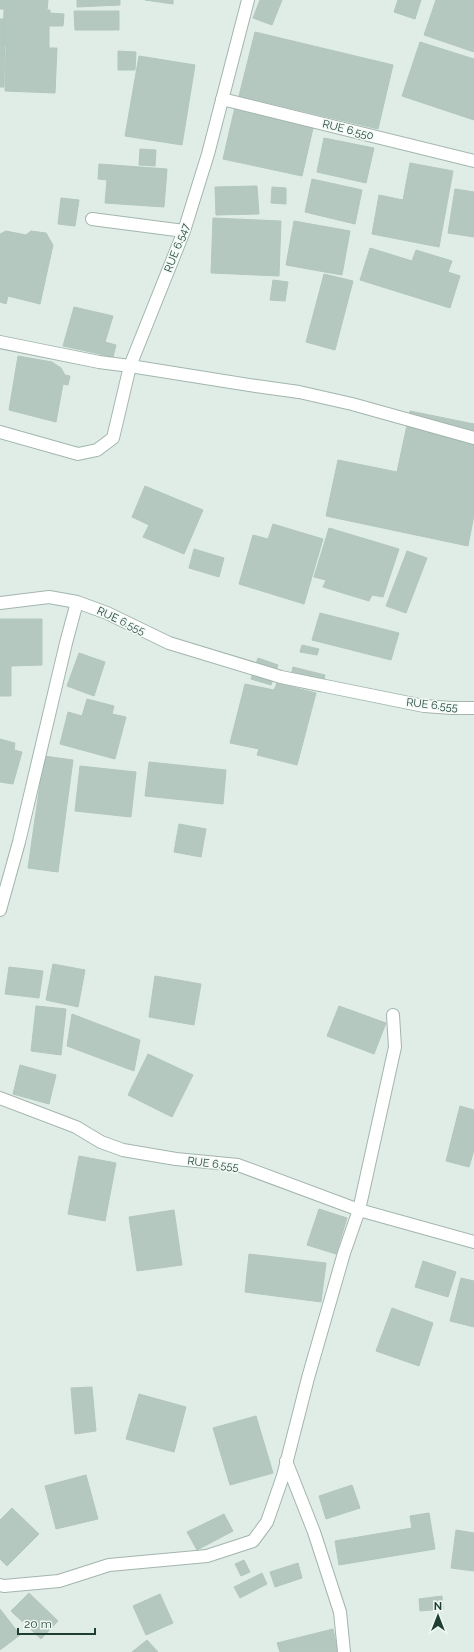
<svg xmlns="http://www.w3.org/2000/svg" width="474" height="1652" viewBox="0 0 474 1652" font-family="Raleway,sans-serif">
	<rect width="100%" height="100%" fill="#e0ede7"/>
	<path fill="#b5c8bf" stroke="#b2c7bd" d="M0,0H48L47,10H50V13L64,14L63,26H49V48H57L55,93L5,91L6,46H3L4,9H0Z
		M77,0H120V5L77,7Z
		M145,0H173V4Z
		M260,0H282L272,25L253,18Z
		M398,0H421L415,19L394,12Z
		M436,0H474V52L424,35Z
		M74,11H119V30H75Z
		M0,19H5L4,87H0Z
		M255,32L393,65L378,129L239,96Z
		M420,42L474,59V120L402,96Z
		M118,51L136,52L135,70H118Z
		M139,56L195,65L182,145L125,136Z
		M235,107L314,124L302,176L223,159Z
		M324,138L374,148L366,183L317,172Z
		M140,149L156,150L155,166L139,165Z
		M410,163L453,171L439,247L372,234L379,195L403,200Z
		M99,164L167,169L164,207L105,203L107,180L98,179Z
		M312,179L362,190L355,224L305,212Z
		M257,186L259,214L216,215L215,187Z
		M272,187L286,188V204L271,203Z
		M455,189L474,192V237L448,233Z
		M61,198L79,200L75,226L58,224Z
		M213,218L281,221L279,276L211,273Z
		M294,221L350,231L342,275L286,265Z
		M6,231L26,235L31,231L46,233L53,245L40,304L8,296L6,304L0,302V234Z
		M370,248L412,261L416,250L452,261L448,272L460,276L450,308L360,280Z
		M324,274L353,281L335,350L306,342Z
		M273,280L288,282L285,301L270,300Z
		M74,307L113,316L105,342L116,345L113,357L63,346Z
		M18,356L52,362L61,368L65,375L70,376L68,385L63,384L56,422L9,410Z
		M410,411L474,424V515L468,546L326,516L338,460L397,472Z
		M145,486L203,510L184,554L143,537L149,525L132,517Z
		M273,524L323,539L304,604L239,584L253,535L268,539Z
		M329,528L399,549L383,597L372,595L369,601L323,587L326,580L314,577Z
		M194,549L224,558L219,577L189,568Z
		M407,551L427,558L406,613L386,606Z
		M320,613L399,633L391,660L312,640Z
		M0,619H42V665L11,666V696H0Z
		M302,645L319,649L317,655L300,652Z
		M79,653L105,662L94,696L67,686Z
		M258,658L278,665L271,685L251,679Z
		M293,667L325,675L321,692L289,685Z
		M277,683L316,693L297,765L257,755L259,749L230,743L245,684L274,690Z
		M87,699L114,706L112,714L126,717L115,759L60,744L68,712L82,716Z
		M0,739L15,743L14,750L22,752L13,784L0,782Z
		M44,756L73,760L58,872L28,868Z
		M149,762L226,770L223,804L145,796Z
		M80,766L136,772L131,817L75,811Z
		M179,824L206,829L201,857L174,852Z
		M53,964L85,970L78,1007L46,1000Z
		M9,967L43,971L39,998L5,994Z
		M155,976L201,984L194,1025L149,1017Z
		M36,1006L66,1009L61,1055L31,1051Z
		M339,1006L386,1023L374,1054L327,1036Z
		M72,1014L140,1040L134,1071L67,1046Z
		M148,1054L193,1075L172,1117L128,1095Z
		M20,1065L56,1075L49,1104L13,1094Z
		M460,1106L474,1110V1150L469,1167L446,1161Z
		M79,1156L116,1163L105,1221L68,1214Z
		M319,1209L347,1218L336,1254L307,1245Z
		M174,1210L182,1265L137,1271L129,1217Z
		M249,1254L326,1263L321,1302L245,1292Z
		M423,1261L456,1272L448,1297L415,1287Z
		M461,1278L474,1281V1327L450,1321Z
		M392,1308L433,1323L419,1366L376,1351Z
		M92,1387L96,1431L75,1434L71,1388Z
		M139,1394L186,1407L174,1452L126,1439Z
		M256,1416L273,1473L230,1485L213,1428Z
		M86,1475L98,1519L56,1529L45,1486Z
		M352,1485L360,1508L326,1519L319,1496Z
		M12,1508L39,1534L7,1566L0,1559V1520Z
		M429,1513L435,1549L339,1565L335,1541L412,1528L410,1516Z
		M224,1514L233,1531L197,1550L187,1532Z
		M456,1530L474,1533V1571L451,1568Z
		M244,1560L250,1572L241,1576L235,1564Z
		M298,1563L302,1578L275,1587L270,1572Z
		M262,1573L267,1584L240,1598L234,1587Z
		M29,1593L58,1621L41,1639L11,1611Z
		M160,1594L173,1623L146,1635L133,1606Z
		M442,1596L443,1609L420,1611L419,1599Z
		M0,1609L20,1635L0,1650Z
		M333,1629L338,1652H280L277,1643Z
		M147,1640L158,1652H132Z"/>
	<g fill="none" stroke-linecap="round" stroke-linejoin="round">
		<g stroke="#a2b5ae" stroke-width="14">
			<path id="minor" d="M222,99L474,161
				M92,219L184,231
				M0,342L99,362L130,366L184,231L208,154L248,0
				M0,432L78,454L97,450L113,438L130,366L256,386L299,392L352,404L474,438
				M0,603L49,597L77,602
				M0,910L19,842L66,643L77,602L107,613L169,643L281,677L424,706L452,708H474
				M0,1098L76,1127L101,1142L123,1150L176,1159L238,1165L359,1210L474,1242
				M286,1461L314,1532L340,1612L344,1652
				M0,1585L4,1586L59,1581L109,1565L207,1556L253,1541L267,1522L283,1476L308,1378L344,1253L359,1210L395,1047L393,1015"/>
		</g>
		<use href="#minor" stroke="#fff" stroke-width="12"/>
	</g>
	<g text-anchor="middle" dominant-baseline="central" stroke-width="3" stroke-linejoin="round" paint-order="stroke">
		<g font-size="11" fill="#1f3f35" stroke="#f1f9f5">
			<text transform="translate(348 130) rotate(14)">RUE 6.550</text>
			<text transform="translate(177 248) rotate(-69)">RUE 6.547</text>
			<text transform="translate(121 621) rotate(25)">RUE 6.555</text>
			<text transform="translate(432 705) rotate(6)">RUE 6.555</text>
			<text transform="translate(213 1164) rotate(7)">RUE 6.555</text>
		</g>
	</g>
	<g transform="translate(438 1616)" stroke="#f1f9f5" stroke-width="3" paint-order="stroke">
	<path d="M0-3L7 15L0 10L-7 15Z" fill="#1f3f35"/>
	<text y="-6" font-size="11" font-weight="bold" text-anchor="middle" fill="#1f3f35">N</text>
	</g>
	<path d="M18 1628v6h77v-6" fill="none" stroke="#1f3f35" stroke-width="2"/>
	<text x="24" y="1628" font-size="12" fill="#1f3f35" stroke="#f1f9f5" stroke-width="3" paint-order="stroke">20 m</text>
</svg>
